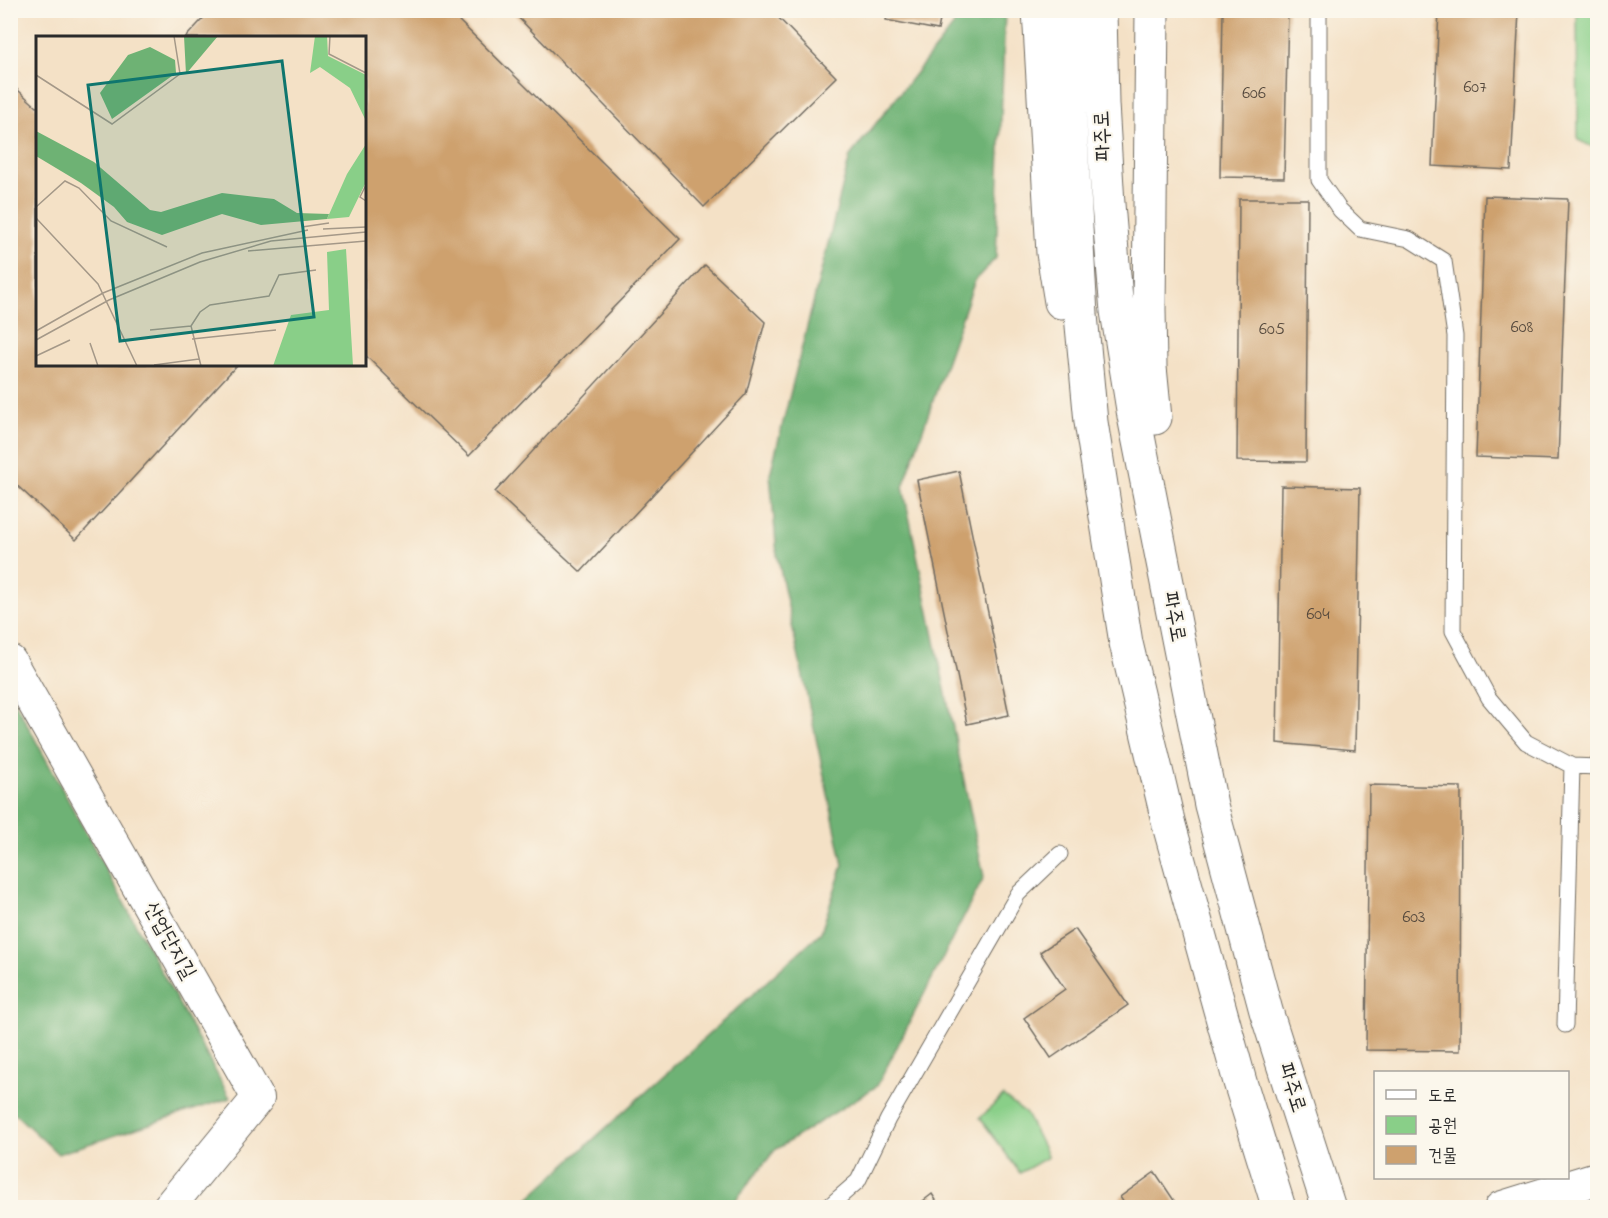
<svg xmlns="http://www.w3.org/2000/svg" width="1608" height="1218" viewBox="0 0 1608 1218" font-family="'Indie Flower','Poor Story',sans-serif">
	<rect width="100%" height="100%" fill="#fbf7ec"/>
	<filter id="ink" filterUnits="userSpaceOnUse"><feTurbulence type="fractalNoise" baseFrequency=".0167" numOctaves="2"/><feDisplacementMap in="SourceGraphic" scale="12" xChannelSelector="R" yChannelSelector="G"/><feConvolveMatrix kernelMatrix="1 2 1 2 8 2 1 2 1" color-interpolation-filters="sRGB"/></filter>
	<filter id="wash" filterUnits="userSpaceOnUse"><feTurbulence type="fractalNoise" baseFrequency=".008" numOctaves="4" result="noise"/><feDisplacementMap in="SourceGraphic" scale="24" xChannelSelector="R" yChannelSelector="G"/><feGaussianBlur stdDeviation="1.35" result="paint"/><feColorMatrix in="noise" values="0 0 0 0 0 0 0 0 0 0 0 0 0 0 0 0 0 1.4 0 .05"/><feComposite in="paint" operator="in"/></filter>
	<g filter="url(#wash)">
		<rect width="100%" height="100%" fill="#f4e1c6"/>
		<path fill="#89cf88" stroke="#5a7d5a" stroke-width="1.5" d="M1577,11H1597V149L1578,140Z
			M1003,1096L1026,1114L1048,1157L1020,1173L980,1118Z"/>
		<path fill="#6eb274" stroke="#4c6e50" stroke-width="1.5" d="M956,11H1005L996,258L975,280L903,487L984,877L877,1086L775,1150L730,1207H519L821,932L843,865L777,555L770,474L850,156L954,25Z
			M10,693L230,1098L58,1154L11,1110Z"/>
		<g id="blocks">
			<path fill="#cea16e" d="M211,10H448L680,239L469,456L364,354V38H185Z
				M511,10H771L836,77L704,207Z
				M888,10H942L938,30L886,20Z
				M1223,10H1288L1284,178L1220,177Z
				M1439,10H1519L1511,170L1432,166Z
				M10,83L38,108V364H238L76,540L10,479Z
				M1485,196L1568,199L1558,460L1476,457Z
				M1239,199H1308L1306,462L1237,461Z
				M705,265L765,322L746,394L581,572L495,492Z
				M959,471L1009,715L967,724L917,480Z
				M1281,486L1360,488L1355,750L1277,743Z
				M1369,785L1461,787L1460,1051L1366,1050Z
				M1075,929L1128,1005L1051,1058L1024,1018L1065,989L1040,952Z
				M1155,1172L1179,1208H1127L1120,1197Z
				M932,1194L941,1208H914Z"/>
		</g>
	</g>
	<g filter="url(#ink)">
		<use href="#blocks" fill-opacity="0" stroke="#716b61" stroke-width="1.5"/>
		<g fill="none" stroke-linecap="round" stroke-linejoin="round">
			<g stroke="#716b61" stroke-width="17">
				<path id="lane" d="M1319,10V180L1340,210L1360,229L1409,239L1444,261L1455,336L1453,631L1489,698L1526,742L1572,766L1598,767
					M1565,1025L1572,766
					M827,1208L858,1181L888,1119L1018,894L1060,854"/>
			</g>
			<g stroke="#716b61" stroke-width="34">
				<path id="street" d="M10,661L258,1098L168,1208"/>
			</g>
			<g stroke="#716b61" stroke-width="35">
				<path id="secondary" d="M1039,10L1053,253L1061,302
					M1067,10L1069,105L1081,315L1091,422L1126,643L1169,825L1240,1082L1279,1208
					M1100,10L1102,104L1108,204L1117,311L1134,416L1211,805L1266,1011L1329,1208
					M1152,10L1149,309L1150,367L1155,418
					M1501,1208L1598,1178"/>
			</g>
			<use href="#lane" stroke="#fff" stroke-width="15"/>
			<use href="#street" stroke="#fff" stroke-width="32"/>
			<use href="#secondary" stroke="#fff" stroke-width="33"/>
		</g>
	</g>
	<g text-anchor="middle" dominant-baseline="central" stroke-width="4.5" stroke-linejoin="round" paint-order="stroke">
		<g font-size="18" fill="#54483c">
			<text x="1475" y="88">607</text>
			<text x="1254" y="94">606</text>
			<text x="1522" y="328">608</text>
			<text x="1272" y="330">605</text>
			<text x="1318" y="615">604</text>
			<text x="1414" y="918">603</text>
		</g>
		<g font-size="21" fill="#2b2b2b" stroke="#fbf7ec">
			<text transform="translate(1104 136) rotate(-93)">파주로</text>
			<text transform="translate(1173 617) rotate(79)">파주로</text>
			<text transform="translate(169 941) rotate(61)">산업단지길</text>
			<text transform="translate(1291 1088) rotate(72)">파주로</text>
		</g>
	</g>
	<g transform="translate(36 36)">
		<rect width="330" height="330" fill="#f4e1c6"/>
		<path d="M279,0H291L292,20L330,39V85L314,52L284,31L274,37ZM330,108V146L313,181L291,183L311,138ZM310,213L317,330H237L255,279L293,274L291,216Z" fill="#89cf88"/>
		<path d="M148,0H182L150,38ZM114,11L139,24L140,37L76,83L64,57L92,19ZM0,95L58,126L114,174L125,176L186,157L238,163L261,177L293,178L291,183L225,189L186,178L126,199L91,186L78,171L45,147L0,120Z" fill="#6eb274"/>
		<path fill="none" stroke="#a49888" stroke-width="1.5" d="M294,0L293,18L330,37M0,39L76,88L144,38L138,0M330,149L324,161L330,165M0,171L29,145L43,152L75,185L131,211M0,182L62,248L101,330M266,191L293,187M287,193L330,191M212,215L330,205M114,294L155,290M0,295L67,257L166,217L272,194M156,303L240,294M0,304L73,264L164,226L235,205L330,196M54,307L62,330M0,320L34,304M118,329L163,323M165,330L155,290L164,276L174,269L233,260L243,239L280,234"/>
		<path fill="#0f766e" fill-opacity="0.15" stroke="#0f766e" stroke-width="3" d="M246,25L278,281L84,305L52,49Z"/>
		<rect width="330" height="330" fill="none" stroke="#2b2b2b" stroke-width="3"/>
	</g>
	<rect width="1608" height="1218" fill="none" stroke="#fbf7ec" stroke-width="36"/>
	<rect x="1374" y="1071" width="195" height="108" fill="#fbf7ec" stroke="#a8a59f" stroke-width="1.5"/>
	<rect x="1386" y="1090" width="30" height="9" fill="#ffffff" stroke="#a8a59f" stroke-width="1.5"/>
	<text x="1428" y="1101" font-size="18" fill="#2b2b2b">도로</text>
	<rect x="1386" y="1116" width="30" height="18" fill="#89cf88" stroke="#a8a59f" stroke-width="1.5"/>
	<text x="1428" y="1131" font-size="18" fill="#2b2b2b">공원</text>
	<rect x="1386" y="1146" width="30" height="18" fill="#cea16e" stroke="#a8a59f" stroke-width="1.5"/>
	<text x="1428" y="1161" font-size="18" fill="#2b2b2b">건물</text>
</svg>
